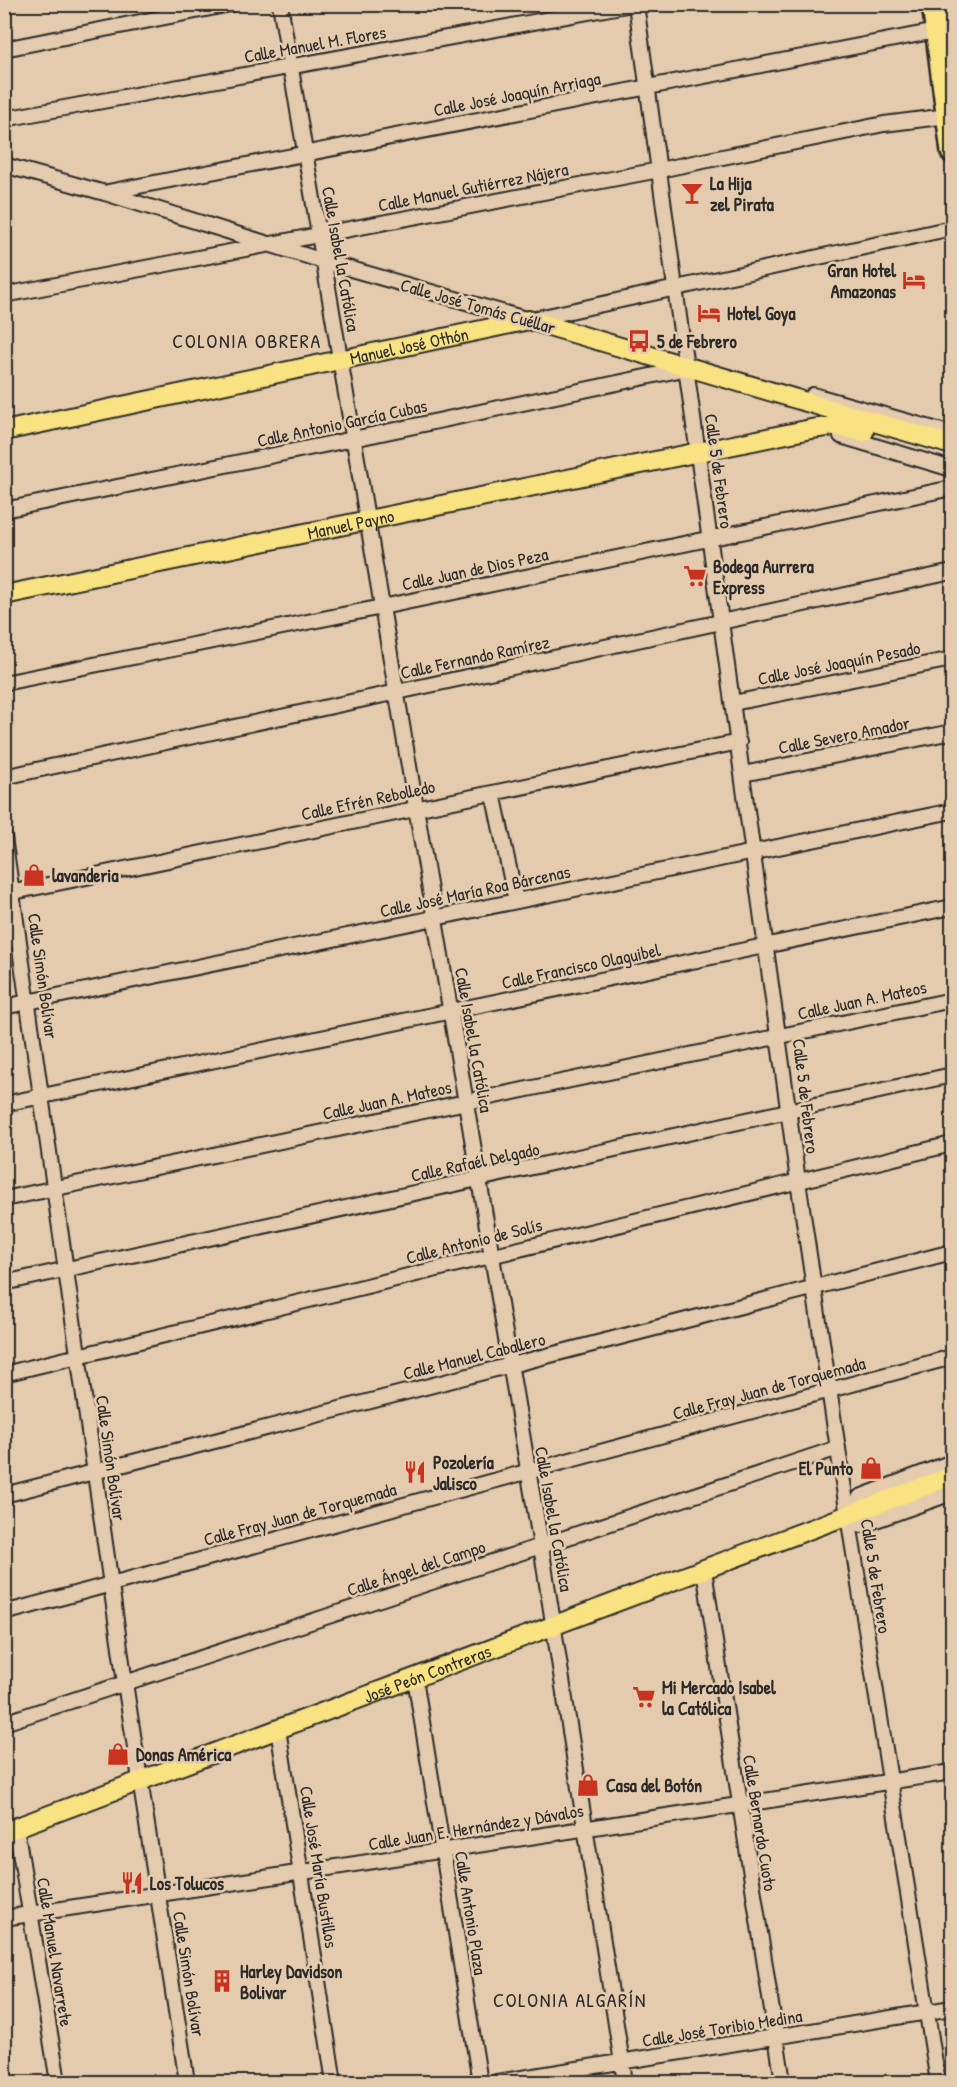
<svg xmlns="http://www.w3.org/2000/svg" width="957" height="2087" viewBox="0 0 957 2087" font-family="'Patrick Hand',sans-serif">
	<rect width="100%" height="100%" fill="#e5cbad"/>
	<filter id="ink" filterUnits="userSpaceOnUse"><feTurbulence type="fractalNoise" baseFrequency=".0167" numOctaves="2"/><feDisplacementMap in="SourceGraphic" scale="12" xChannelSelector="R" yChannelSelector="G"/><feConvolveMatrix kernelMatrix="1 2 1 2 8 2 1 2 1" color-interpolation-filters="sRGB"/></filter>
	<g filter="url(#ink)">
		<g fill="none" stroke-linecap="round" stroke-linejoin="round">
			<g stroke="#2b2b2b" stroke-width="18">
				<path id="minor" d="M280,4L541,1546L625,2082
					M636,4L798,1181L848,1516L938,2082
					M4,49L231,4
					M4,119L632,4
					M4,165L105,193L323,261L529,320L952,228
					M108,192L936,31
					M4,295L659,170L884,124L948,116
					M813,395L952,434
					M841,436L952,469
					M4,510L353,439L688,368
					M4,683L382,607L952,488
					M733,703L952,659
					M743,774L952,732
					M4,777L952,572
					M493,793L516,901
					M4,837L125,1683L187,2082
					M4,894L739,742
					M4,1007L952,811
					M4,1104L952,907
					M4,1199L952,1000
					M4,1283L952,1075
					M4,1374L952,1144
					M4,1495L952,1252
					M848,1516L860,1497L952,1462
					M848,1516L862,1525L952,1493
					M704,1570L783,2082
					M4,1613L952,1357
					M415,1678L480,2082
					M4,1723L838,1448
					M278,1729L334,2082
					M16,1827L58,2082
					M4,1918L952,1772
					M497,2082L952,2008"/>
			</g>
			<g stroke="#2b2b2b" stroke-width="22">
				<g id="major">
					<path id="s1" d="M4,431L529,320L952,445"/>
					<path id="s2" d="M4,595L811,429L835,426L864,432"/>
					<path id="s3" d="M4,1832L952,1476"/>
				</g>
			</g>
			<g stroke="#2b2b2b" stroke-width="26">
				<path id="highway" d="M933,4L952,152"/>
			</g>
			<use href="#minor" stroke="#e5cbad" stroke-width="14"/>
			<use href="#major" stroke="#f8e281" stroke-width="18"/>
			<use href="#highway" stroke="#f8e281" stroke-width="21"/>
			<g stroke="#2b2b2b" stroke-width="5">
				<path id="rail" d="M948,4L952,35"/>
			</g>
			<use href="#rail" stroke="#e5cbad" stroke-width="3" stroke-dasharray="9" stroke-linecap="butt"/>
		</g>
	</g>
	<defs>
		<g id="bar-bare" transform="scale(1.8)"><path d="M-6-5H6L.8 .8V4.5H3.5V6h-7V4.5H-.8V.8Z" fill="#c8321e" stroke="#e5cbad" stroke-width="2.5" paint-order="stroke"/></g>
		<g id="hotel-bare" transform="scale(1.8)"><path d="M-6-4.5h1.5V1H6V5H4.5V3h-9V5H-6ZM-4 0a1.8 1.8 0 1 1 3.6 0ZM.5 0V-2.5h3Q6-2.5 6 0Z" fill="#c8321e" stroke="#e5cbad" stroke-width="2.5" paint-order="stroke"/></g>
		<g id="bus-bare" transform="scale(1.8)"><path d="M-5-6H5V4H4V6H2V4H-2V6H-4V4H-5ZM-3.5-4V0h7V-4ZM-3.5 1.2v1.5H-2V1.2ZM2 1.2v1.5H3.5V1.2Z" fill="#c8321e" stroke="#e5cbad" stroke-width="2.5" paint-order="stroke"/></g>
		<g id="supermarket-bare" transform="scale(1.8)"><path d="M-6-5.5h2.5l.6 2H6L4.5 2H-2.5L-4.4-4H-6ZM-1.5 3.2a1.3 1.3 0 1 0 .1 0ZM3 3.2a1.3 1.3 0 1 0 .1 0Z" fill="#c8321e" stroke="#e5cbad" stroke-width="2.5" paint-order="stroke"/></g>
		<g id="shop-bare" transform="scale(1.8)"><path d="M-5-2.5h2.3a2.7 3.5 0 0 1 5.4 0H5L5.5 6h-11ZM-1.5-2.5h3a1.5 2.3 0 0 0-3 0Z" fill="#c8321e" stroke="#e5cbad" stroke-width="2.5" paint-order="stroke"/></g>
		<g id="restaurant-bare" transform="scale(1.8)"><path d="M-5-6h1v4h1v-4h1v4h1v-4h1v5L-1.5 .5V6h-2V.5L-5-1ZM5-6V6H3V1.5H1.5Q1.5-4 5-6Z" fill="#c8321e" stroke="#e5cbad" stroke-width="2.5" paint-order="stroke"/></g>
		<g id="building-bare" transform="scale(1.8)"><path d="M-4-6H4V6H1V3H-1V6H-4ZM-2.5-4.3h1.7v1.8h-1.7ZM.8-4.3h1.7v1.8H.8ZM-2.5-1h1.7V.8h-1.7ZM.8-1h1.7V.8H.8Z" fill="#c8321e" stroke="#e5cbad" stroke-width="2.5" paint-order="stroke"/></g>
	</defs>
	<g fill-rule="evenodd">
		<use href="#bar-bare" x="692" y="193"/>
		<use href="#hotel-bare" x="914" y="280"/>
		<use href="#hotel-bare" x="709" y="313"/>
		<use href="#bus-bare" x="639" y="341"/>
		<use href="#supermarket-bare" x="695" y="576"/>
		<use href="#shop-bare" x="34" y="875"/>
		<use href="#shop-bare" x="871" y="1468"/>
		<use href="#restaurant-bare" x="415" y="1472"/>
		<use href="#supermarket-bare" x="644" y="1697"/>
		<use href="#shop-bare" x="118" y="1754"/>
		<use href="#shop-bare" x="588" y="1785"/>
		<use href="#restaurant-bare" x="132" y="1883"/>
		<use href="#building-bare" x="222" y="1981"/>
	</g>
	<g text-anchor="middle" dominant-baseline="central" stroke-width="5" stroke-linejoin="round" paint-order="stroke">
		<g font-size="18" fill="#2b2b2b" stroke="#e5cbad">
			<text transform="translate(315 44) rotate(-10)">Calle Manuel M. Flores</text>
			<text transform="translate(517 94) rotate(-11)">Calle José Joaquín Arriaga</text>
			<text transform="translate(473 187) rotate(-11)">Calle Manuel Gutiérrez Nájera</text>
			<text transform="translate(341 259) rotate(80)">Calle Isabel la Católica</text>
			<text transform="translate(478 306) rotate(16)">Calle José Tomás Cuéllar</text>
			<text stroke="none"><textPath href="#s1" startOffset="414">Manuel José Othón</textPath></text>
			<text transform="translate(342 423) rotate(-12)">Calle Antonio García Cubas</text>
			<text transform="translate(719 471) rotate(82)">Calle 5 de Febrero</text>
			<text stroke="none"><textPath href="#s2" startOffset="354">Manuel Payno</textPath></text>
			<text transform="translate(475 569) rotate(-12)">Calle Juan de Dios Peza</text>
			<text transform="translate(475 657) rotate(-12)">Calle Fernando Ramírez</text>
			<text transform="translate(839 663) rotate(-11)">Calle José Joaquín Pesado</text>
			<text transform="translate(844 735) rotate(-11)">Calle Severo Amador</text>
			<text transform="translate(368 800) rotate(-12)">Calle Efrén Rebolledo</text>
			<text transform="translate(475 891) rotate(-12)">Calle José María Roa Bárcenas</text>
			<text transform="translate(581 966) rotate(-12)">Calle Francisco Olaguibel</text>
			<text transform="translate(43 976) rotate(82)">Calle Simón Bolívar</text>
			<text transform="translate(862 1000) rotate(-12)">Calle Juan A. Mateos</text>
			<text transform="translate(474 1040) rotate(80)">Calle Isabel la Católica</text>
			<text transform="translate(806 1096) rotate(83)">Calle 5 de Febrero</text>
			<text transform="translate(387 1100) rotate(-12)">Calle Juan A. Mateos</text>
			<text transform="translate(475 1162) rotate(-12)">Calle Rafaél Delgado</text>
			<text transform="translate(474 1241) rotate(-14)">Calle Antonio de Solís</text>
			<text transform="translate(474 1356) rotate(-14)">Calle Manuel Caballero</text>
			<text transform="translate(769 1388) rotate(-15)">Calle Fray Juan de Torquemada</text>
			<text transform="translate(111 1458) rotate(82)">Calle Simón Bolívar</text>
			<text transform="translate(300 1514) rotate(-15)">Calle Fray Juan de Torquemada</text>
			<text transform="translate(554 1519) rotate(80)">Calle Isabel la Católica</text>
			<text transform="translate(416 1568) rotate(-18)">Calle Ángel del Campo</text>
			<text transform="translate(876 1576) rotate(81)">Calle 5 de Febrero</text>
			<text stroke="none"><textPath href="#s3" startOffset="452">José Peón Contreras</textPath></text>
			<text transform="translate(760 1823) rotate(81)">Calle Bernardo Cuoto</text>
			<text transform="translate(476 1827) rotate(-9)">Calle Juan E. Hernández y Dávalos</text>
			<text transform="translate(319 1867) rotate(81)">Calle José María Bustillos</text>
			<text transform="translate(471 1913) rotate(81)">Calle Antonio Plaza</text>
			<text transform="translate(55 1952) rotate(81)">Calle Manuel Navarrete</text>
			<text transform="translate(189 1974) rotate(81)">Calle Simón Bolívar</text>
			<text transform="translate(722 2028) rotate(-9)">Calle José Toribio Medina</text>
		</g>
		<g font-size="18" font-weight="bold" fill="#2b2b2b" stroke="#e5cbad" text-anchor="start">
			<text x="710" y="183">La Hija<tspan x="710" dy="21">zel Pirata</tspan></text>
			<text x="896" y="270" text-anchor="end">Gran Hotel<tspan x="896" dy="21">Amazonas</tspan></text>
			<text x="727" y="313">Hotel Goya</text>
			<text x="657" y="341">5 de Febrero</text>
			<text x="713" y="566">Bodega Aurrera<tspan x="713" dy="21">Express</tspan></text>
			<text x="52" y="875">lavanderia</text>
			<text x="433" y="1462">Pozolería<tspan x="433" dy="21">Jalisco</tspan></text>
			<text x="853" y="1468" text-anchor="end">El Punto</text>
			<text x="662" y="1687">Mi Mercado Isabel<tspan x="662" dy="21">la Católica</tspan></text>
			<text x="136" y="1754">Donas América</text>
			<text x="606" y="1785">Casa del Botón</text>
			<text x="150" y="1883">Los Tolucos</text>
			<text x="240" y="1971">Harley Davidson<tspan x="240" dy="21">Bolivar</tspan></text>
		</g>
		<g font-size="20" letter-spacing="1.5" fill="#2b2b2b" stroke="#e5cbad">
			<text x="247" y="340">COLONIA OBRERA</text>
			<text x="570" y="1999">COLONIA ALGARÍN</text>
		</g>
	</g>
	<rect width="957" height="2087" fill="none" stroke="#e5cbad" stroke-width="24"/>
	<rect x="12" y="12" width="933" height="2063" fill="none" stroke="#2b2b2b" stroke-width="2" filter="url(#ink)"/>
</svg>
